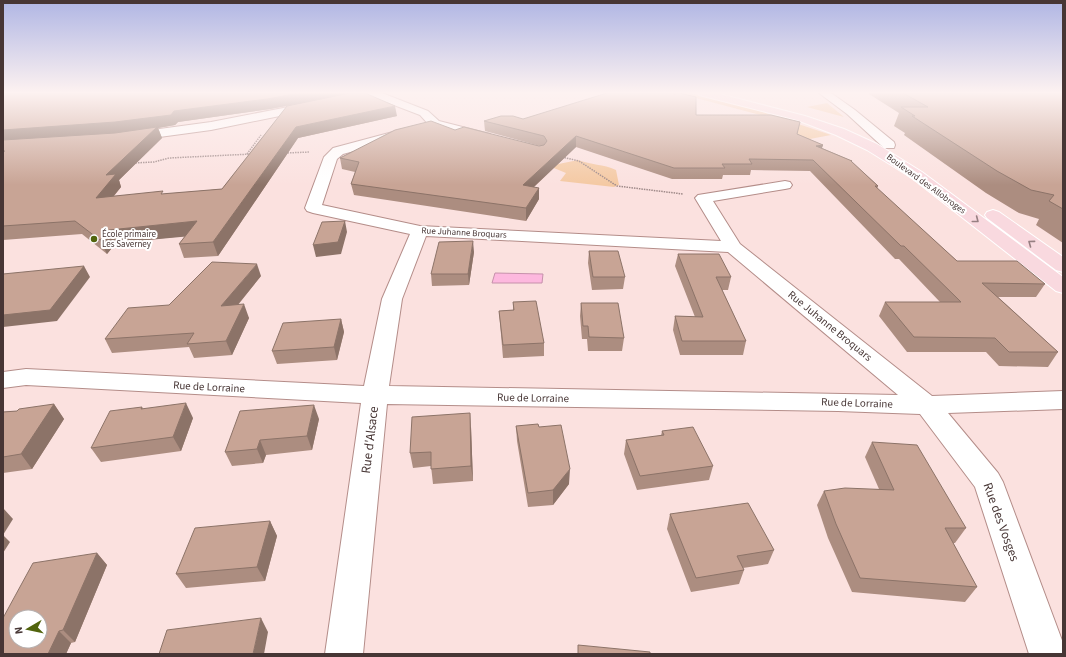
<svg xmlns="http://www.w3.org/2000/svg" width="1066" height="657" viewBox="0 0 1066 657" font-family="'Source Sans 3',sans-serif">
	<rect width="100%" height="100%" fill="#fbe1df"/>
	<path fill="#f4c9a3" d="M677,93H689L748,107L831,135L735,153L783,121Z
		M827,103L844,117L807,107Z
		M578,160C591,165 603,164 616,170L619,185L614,187L560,181L566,173L549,166Z"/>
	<path fill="#fdb8de" stroke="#c691ab" d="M495,273L543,274L542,283H492Z"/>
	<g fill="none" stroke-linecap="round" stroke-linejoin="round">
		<g stroke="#b48d89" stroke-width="2">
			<path id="minor" d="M360,93H382L428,111L439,121L490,134L492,137L490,140L486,141L431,127L420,115L373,97L211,130L130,141L126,140L124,137L126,134L130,133L211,122Z
				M819,93H831L855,110L894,142L895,145L894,148H884L847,114Z
				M404,129L408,130L410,133L408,136L343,154L337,159L322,205L420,226L721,241L695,198L698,195L785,181L790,182L792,185L790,188L785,189L713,201L740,244L932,396L1063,391V409L948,413L998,473L1003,482L1063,643V654H1029L975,487L920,414L838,411L387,404L363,654H325L361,403L26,385L3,388V372L26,369L364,386L382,299L410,234L313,213L307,211L305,208L324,157L333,148ZM426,236L728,252L898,395L389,386L402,299Z"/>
		</g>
		<g stroke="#fff" stroke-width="2">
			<path id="major" d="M698,93H716L805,116L844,129L877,144L922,172L1063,277V293L1056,291L912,178L867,150L836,135L797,120L699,95Z
				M993,210L999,212L1063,257V272L1056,270L987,218L985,215L987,212Z"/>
		</g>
		<path stroke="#9f8a89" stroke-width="1.5" stroke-dasharray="1.5 1" stroke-linecap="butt" d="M285,153L310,152
			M247,154L261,135
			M562,157L579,161L617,186L683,194
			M133,163L154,162L169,158L252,154"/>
		<use href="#minor" fill="#fff" fill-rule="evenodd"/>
		<use href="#major" fill="#f9d9df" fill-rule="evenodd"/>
	</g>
	<path fill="#ac8d80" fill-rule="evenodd" d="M3,93H345L346,94L397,116L298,138L218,256L184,258L179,244L185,236L116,243L107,254L82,234L3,240ZM287,106L222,189L164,194L114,196L121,187L119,180L162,138L158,128L175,125L178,122L270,109Z
		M869,93H1063V243L1036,225L1039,219L1019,213L986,193L904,135L905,133L894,126L899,113L869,94Z
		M696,115L797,134L823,145L822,148L852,161V162L878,186L877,189L957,261L1045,284L1036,297H998L1058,352L1048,367L999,366L986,352H907L879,316L885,302H940L899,259H895L810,171L751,170L750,175H723L722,179H672L576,147L534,187L539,199L526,221L354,195L351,184L355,172L342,169L340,158L455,130L539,146H540L485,131L484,121L523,119Z
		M589,251L625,277L623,289L592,290L588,263Z
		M474,252L469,285L432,286L431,274Z
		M678,254L731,277L728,290H722L746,341L743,355H680L673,330L675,316L695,317L675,266Z
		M261,276L238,305L249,318L232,355L194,358L189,347L112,353L105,339L169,305Z
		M513,302L544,343V356L503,358L500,323L499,311L513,310Z
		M581,303L624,338L622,351H588L587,339H582L580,316Z
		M341,319L344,332L337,360L277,364L272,351Z
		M54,404L64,419L32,469L3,473V412L17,411Z
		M142,407L143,409L193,418L181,451L101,462L91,448Z
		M319,419L312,450L266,455L263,463L232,466L225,452Z
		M516,426L539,427L569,484L553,505L528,507L517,441Z
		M471,427L473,481L433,484L431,466L413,468L410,453Z
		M662,431L713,466L709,480L637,490L624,454L626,440L661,436Z
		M872,442L966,528L955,543H953L977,587L965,602L852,592L828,538L817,505L824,491L879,489L865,457Z
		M670,514L774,550L768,564L743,568L744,570L739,584L691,592L667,529Z
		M270,521L277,536L265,581L186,588L176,574Z
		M97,553L107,565L75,642L71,643L66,654H3Z"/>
	<path fill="#8c7368" d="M299,93H345L346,94L270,109L178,122L175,125L158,128L162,138L119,180L121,187L102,210L96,198L106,175L3,141V130L174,111Z
		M395,106L397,116L298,138L218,256L213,242L296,127Z
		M576,136V147L523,197V185Z
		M823,145L819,155L816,146Z
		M539,188V199L526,221V208Z
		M197,221L202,235L116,243L107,254L100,240L109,230Z
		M345,221L347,232L341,254L316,257L313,245Z
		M473,241L474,252L469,285L468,274Z
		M257,264L261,276L226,319L221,306Z
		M84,266L90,277L57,321L3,327V315Z
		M244,304L249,318L232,355L226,341Z
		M341,319L344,332L337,360L334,347Z
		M186,403L193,418L181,451L173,437Z
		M54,404L64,419L32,469L21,454Z
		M314,405L319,419L312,450L307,436Z
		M470,413L471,427L473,481L471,466Z
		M260,440L266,455L263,463L257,449Z
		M570,469L569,484L553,505V490Z
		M3,508L13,519L3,535L10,542L3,553Z
		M270,521L277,536L265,581L257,567Z
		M97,553L107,565L75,642L63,630Z
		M261,618L268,632L264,654H253Z
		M59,631L71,643L66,654H48Z"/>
	<path fill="#c8a495" stroke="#8c7368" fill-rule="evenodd" d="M3,93H299L267,99L174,111L171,115L115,122L3,130Z
		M350,93H365L395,106L296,127L213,242L179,244L197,221L109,230L100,240L75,221L3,226V152L5,151H3V140L115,133L157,127L106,175L116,174L96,198L163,191L161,194L222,189L287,106Z
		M607,93H670L675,94L679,93L696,97V115H771L800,122L797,134L823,145L816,146L852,161H851L878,186H875L957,261H1017L1045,284L982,283L1058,352H1009L995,338L914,337L885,302H961L904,246H901L813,160L749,159L752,164H722L725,168H674L576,136L523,185L539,188L526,208L351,184L359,162L340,158L395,130L431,121L455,130L464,127L539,146L544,145L547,141L544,136L484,121L501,116H513L523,119Z
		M903,93H1063V209L1049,201L1054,195L1031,190L997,171L912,116H915L901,107H928Z
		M345,221L338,242L313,245L322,222Z
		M473,241L468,274H431L439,242Z
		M589,251H618L625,277H593Z
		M678,254H719L731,277H716L746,341H682L675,316L703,317Z
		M212,262L257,264L221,306L244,304L226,341L187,344L194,333L105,339L128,308L169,305Z
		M84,266L50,310L3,315V274Z
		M536,301L544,343L503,345L499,311L514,310L513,302Z
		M581,303H618L624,338L589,337L588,326H583Z
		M341,319L334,347L272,351L283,323Z
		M186,403L173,437L91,448L110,411L142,407L141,409Z
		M54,404L21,454L3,457V412L17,411L19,409Z
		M314,405L307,436L260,440L257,449L225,452L240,411Z
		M470,413L471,466L431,469V452L410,453L412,417Z
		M538,424L539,427L561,425L570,469L553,490L528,493L516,426Z
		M693,427L713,466L640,476L626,440L664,435L662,431Z
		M872,442L917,445L966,528H945L977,587L860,578L836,524L824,491L845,488L894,490Z
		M748,503L774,550L737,556L744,570L696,578L670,514Z
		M270,521L257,567L176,574L195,528Z
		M97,553L63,630L59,631L48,654H3V618L33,563ZM16,617H40V641H16Z
		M261,618L253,654H159L167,630Z
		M578,645L650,652V654H578Z"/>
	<defs><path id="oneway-chevron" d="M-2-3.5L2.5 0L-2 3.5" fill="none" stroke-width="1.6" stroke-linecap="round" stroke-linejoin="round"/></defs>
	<g stroke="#977f82">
		<use href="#oneway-chevron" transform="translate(976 220) rotate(38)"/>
		<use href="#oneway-chevron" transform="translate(1031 243) rotate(-144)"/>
	</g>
	<linearGradient id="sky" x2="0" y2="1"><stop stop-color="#b0b6e4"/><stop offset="0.5" stop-color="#fdf2f1"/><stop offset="1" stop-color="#fdf2f1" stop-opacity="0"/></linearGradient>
	<rect width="1066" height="185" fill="url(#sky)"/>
	<circle fill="#51640d" stroke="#fff" stroke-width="1.5" cx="94" cy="239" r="4"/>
	<g text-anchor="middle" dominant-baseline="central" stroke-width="4" stroke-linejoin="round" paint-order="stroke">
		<g font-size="9" fill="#473635" stroke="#fff">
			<text transform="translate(926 184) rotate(36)">Boulevard des Allobroges</text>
			<text transform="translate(464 233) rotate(3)">Rue Juhanne Broquars</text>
		</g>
		<g font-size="9" fill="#473635" stroke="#fff" text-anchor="start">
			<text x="102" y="234">École primaire<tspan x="102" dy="10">Les Saverney</tspan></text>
		</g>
		<g font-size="11" fill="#473635" stroke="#fff">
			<text transform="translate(830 326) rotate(39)">Rue Juhanne Broquars</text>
			<text transform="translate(209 387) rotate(3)">Rue de Lorraine</text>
			<text transform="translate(533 398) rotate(1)">Rue de Lorraine</text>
			<text transform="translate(857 403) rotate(2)">Rue de Lorraine</text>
		</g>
		<g font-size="13" fill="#473635" stroke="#fff">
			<text transform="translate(370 440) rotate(-83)">Rue d'Alsace</text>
			<text transform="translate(1001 522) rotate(70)">Rue des Vosges</text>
		</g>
	</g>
	<rect width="1066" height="657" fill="none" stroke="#473635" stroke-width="8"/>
	<g transform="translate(28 629) rotate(261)"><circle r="19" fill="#ffffff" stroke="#b5afae"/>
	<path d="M0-3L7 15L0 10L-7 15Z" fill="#51640d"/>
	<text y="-6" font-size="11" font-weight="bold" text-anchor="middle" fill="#473635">N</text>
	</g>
</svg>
